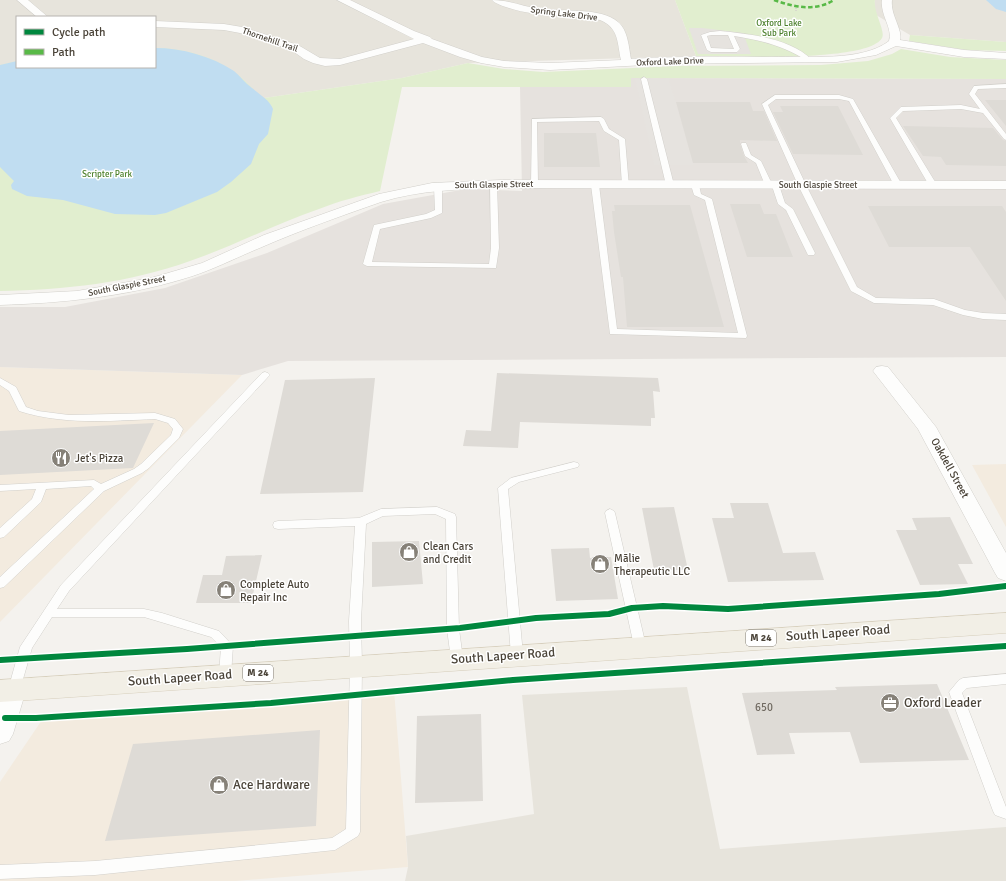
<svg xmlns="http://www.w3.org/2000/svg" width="1006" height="881" viewBox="0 0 1006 881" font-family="Signika,sans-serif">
	<rect width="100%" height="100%" fill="#f4f2ee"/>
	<path fill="#e7e4dc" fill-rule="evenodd" d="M0,0H675L696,56L468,63L402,78L264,98L0,108ZM17,17H155V67H17Z
		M875,0H1006V42L910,35L876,15L874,6Z
		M687,687L720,849L1006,827V881H405L408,867L406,836L534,814L522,695Z"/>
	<path fill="#f3ebdf" d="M0,367L242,375L0,622Z
		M1006,464V527L972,465Z
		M394,690L408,867L236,881H0V782L44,717Z"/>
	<path fill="#e6e2de" d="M630,78L1006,79V357L288,361L242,375L0,367V307H65L165,288L267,253L383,204L466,189L522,191L520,87H631Z"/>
	<path fill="#e1eecf" d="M675,0H875C873,12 886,31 882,38C868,63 726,56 696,56Z
		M910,35L1006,42V51L966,50L909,41Z
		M155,48C181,48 213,56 234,72C245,79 253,91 264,98L402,78L468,63L504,69L543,72L678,66L821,65L868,61L892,54L901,49L950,57L1006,60V79L631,78V87H402L380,191C359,196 339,201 319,209C275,224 234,246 190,261C129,283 64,290 0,291V65L17,61V67H155Z"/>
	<path fill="#e6e3df" d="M689,28H702L743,33L751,54H698Z
		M635,79H669L694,165H654Z"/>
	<path fill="#c0ddf1" d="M986,0H1006V12L996,9Z
		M155,48C182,48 211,56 234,71C240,76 245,83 252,88C259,94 270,100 273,109L268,134L259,144L251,164L231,182L217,192L166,213L155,215L115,214L63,200L27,196L12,189L11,185L14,181L0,167V65L17,61V67H155Z"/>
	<path fill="#dedbd6" d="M985,100H1006V126Z
		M676,102H750L753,111H764L777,141L740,140V144L744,156L748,163H693Z
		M780,106H838L863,155L793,154L773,112H783Z
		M903,126L993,128L1003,140L1006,141V166L946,165L941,157L923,156Z
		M544,133H596L600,167H544Z
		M730,204H760L764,214H776L793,257H747Z
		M614,205H690L724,327H627L623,277H621L614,232L612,211H615Z
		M868,206H1002L1006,212V301L970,247H889Z
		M497,373L658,378L660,392L653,391L655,418H651V426L520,422L518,448L463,446L466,430L491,431Z
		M375,378L363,492L260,494L285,380Z
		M154,423L133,468L0,475V431Z
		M730,503H768L783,553L815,552L824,580L728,582L712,518H734Z
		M674,507L688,570H654L642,508Z
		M950,517L973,564H958L968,584L920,585L896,530H917L912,518Z
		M419,541L423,584L372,587V542Z
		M589,548L590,558L611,557L618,599L556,601L551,549Z
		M262,555L251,603H196L203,575H222L226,556Z
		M937,684L969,760L860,763L850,732L789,733L795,754L757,755L742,693L837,690L835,687Z
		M481,714L483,801L415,803L417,716Z
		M320,730L316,826L105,841L133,744Z"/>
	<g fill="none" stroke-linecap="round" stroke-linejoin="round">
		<g stroke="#d2d0cb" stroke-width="1">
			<path id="service" d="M720,31C749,34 790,38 812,60L807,61C785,46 760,40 734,36L740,49L737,52H711L707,50L701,35L710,32ZM711,35H728L734,49L711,48L707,36Z
				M644,77L647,79L674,185L673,187H667L666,185L641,79Z
				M1006,84V88L978,89L975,94L1006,134V140L1004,139L983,113L961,109L903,111L896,118L937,185L936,187H930L890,118L901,107L961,105L980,109L969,94L974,86Z
				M775,95H839L853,99L902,185L898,187L894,185L849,101L839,99H776L768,105L806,185L857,287L876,298L934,299L965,310L983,313L1006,314V320L983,319L963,315L933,305L874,303L851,291L798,185L762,104Z
				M601,117L604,119L609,129L625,139L629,187H623L622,185L619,140L604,131L599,121L537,122L538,184L537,186H531L532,119Z
				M742,143H746L751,155L761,161L772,184L775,183L779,185L785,203L793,209L815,253L814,255H808L807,253L786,210L778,204L772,186L769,187L765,185L756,163L745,156L741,144Z
				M490,182H496L497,184L499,248L496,268L367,266L363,264L374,225L426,214L435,210L434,187L438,185L442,187V213L431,218L380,229L372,262L489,264L491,248Z
				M592,183H598L599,185L617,329L738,333L705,200L694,195L691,185L695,183L699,185L701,194L712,199L747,336L746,338L610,334L591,185Z
				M265,372L268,373L270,375L268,377L69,591L57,609H144L162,613L219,631L233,646L231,675L229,678L225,680L221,678L219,675L221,647L211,637L144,617H52L32,648L19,693L14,695L9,693L8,690L20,647L61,585L262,373Z
				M0,378L16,387L26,407L38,411L69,415L155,413L175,419L183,429L179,438L149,468L142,473L104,491L4,587L0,588V577L94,489L91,486L46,489L41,502L4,537L0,538V528L32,499L36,489L0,491V485L94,480L101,484L134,469L141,464L171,435L173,429L168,423L155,419C109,421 63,425 19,411L9,391L0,385Z
				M574,462L578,463L579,465L578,467L519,482L508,489L523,655L521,658L517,660L513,658L511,655L498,488L511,478Z
				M437,507L455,514L456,517L459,629L463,659L461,662L457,664L453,662L451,659L447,629L446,519L435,514L383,516L366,524L361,621L362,666L360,832L358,836L335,850L95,875L0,879V865L95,861L332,838L346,829L350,666L349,621L355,526L278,529L274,528L273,525L274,522L278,521L359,518L381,509Z
				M610,509L614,511L615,513L646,646L644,649L640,651L636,649L634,646L605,513L606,511Z
				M1006,674V684L967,688L962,693L1006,807V819L995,815L993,811L949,692L959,680L963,678Z"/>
		</g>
		<g stroke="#d2d0cb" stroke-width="1">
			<path id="minor" d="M17,0H28L48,17H37Z
				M337,0H350L414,31L430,37L432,39L482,57L504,61L550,63L621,60C617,42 619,28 600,20C569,14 540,18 509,8C503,6 496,4 492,0C509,0 524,7 540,9C562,12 601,7 618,22C628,30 629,48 631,59C678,56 725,57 772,57C806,56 862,62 889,41C893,28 880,15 882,0H892C890,15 903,29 900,40L964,50L1006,53V59L964,57L896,46L876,55L837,62L665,64L550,70L504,67L481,63L460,57L423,43L340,65L325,66L313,63L304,59L290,49L240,33L224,30L155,27V21L224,24L242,27L298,45L320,58L340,59L414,39Z
				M501,180L1006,181V189L501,188C460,189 420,190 381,202C341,216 301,230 262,247C235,258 211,271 183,279C123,297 62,303 0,305V295L77,291L151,278L202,263L264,235L379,194L432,183Z
				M882,366L888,367L936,427L1006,553V581L998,578L995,573L918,429L873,371L876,367Z
				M14,681L23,683L26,690L13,734L9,741L0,744V696L5,683Z"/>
		</g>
		<g stroke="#d6cebb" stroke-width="1">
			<path id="primary" d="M1006,613V633L0,702V680Z"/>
		</g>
		<path stroke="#d3d2cc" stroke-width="1.5" stroke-dasharray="1 1" stroke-linecap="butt" d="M796,6V12"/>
		<use href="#service" fill="#fdfdfc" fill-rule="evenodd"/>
		<use href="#minor" fill="#fdfdfc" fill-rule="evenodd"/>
		<use href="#primary" fill="#f2efe6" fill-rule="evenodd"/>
		<path stroke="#58b947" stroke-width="2.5" stroke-dasharray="4.5 2.5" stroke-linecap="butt" d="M774,0C794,7 815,12 834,0"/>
		<g stroke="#fff" stroke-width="9">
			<path id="cycleway" d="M0,660L187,649L460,628L536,618L609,614L632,608L663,606L728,609L939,594L1006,586
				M5,718H36L271,703L513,680L1006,646"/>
		</g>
		<use href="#cycleway" stroke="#00873e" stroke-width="6"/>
	</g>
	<defs>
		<g id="restaurant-disc" transform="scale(1)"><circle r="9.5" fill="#868178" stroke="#fff"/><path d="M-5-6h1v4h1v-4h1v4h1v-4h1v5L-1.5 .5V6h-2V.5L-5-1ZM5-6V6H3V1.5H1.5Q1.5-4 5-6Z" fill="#fff"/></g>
		<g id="shop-disc" transform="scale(1)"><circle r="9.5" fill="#868178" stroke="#fff"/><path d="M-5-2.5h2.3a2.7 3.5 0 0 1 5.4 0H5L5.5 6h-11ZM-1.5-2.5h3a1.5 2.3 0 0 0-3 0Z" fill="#fff"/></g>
		<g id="office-disc" transform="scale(1)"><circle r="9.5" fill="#868178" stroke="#fff"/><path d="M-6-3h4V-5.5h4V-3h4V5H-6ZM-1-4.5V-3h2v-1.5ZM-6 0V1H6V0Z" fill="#fff"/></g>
	</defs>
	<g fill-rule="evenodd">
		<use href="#restaurant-disc" x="61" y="458"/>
		<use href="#shop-disc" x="409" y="552"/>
		<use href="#shop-disc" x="600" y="564"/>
		<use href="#shop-disc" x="226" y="590"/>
		<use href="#office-disc" x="890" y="703"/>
		<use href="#shop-disc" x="219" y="785"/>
	</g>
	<g text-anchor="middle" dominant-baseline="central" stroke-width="3" stroke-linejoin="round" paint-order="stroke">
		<g font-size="9" fill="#4b4439" stroke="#fff">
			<text transform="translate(564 14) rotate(7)">Spring Lake Drive</text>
			<text transform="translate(270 40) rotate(19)">Thornehill Trail</text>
			<text transform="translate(670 62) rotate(-2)">Oxford Lake Drive</text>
			<text transform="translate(494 185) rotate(-1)">South Glaspie Street</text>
			<text x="818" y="185">South Glaspie Street</text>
			<text transform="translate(127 286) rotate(-11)">South Glaspie Street</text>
		</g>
		<g font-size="9" fill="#4a7f2a" stroke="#fff">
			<text x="779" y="23">Oxford Lake<tspan x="779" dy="10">Sub Park</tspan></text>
			<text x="107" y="174">Scripter Park</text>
		</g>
		<g fill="#fff" stroke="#817c74" stroke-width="1">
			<rect x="746" y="630" width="30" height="16" rx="3"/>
			<rect x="243" y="665" width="30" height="16" rx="3"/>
		</g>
		<g font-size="10" font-weight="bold" fill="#4b4439">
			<text x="761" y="638">M 24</text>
			<text x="258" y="673">M 24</text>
		</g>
		<g font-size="11" fill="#4b4439" stroke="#fff" text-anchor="start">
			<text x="75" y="458">Jet's Pizza</text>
			<text x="423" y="546">Clean Cars<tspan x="423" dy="13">and Credit</tspan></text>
			<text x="614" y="558">Mālie<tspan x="614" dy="13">Therapeutic LLC</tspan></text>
			<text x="240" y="584">Complete Auto<tspan x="240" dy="13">Repair Inc</tspan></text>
		</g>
		<g font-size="11" fill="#4b4439" stroke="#fff">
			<text transform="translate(950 468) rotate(61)">Oakdell Street</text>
		</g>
		<g font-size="11" fill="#706a61">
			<text x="764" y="707">650</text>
		</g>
		<g font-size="13" fill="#4b4439" stroke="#fff">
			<text transform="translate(838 633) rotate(-4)">South Lapeer Road</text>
			<text transform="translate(503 656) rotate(-4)">South Lapeer Road</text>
			<text transform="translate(180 678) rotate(-4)">South Lapeer Road</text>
		</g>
		<g font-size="13" fill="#4b4439" stroke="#fff" text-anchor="start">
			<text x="904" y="703">Oxford Leader</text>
			<text x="233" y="785">Ace Hardware</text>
		</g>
	</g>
	<rect x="16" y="16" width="140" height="52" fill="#ffffff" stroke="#b7b4b0"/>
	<rect x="24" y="29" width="20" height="6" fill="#00873e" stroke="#b7b4b0"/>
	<text x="52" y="36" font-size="12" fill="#4b4439">Cycle path</text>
	<rect x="24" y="49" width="20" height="6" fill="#58b947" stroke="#b7b4b0"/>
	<text x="52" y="56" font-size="12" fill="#4b4439">Path</text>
</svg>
